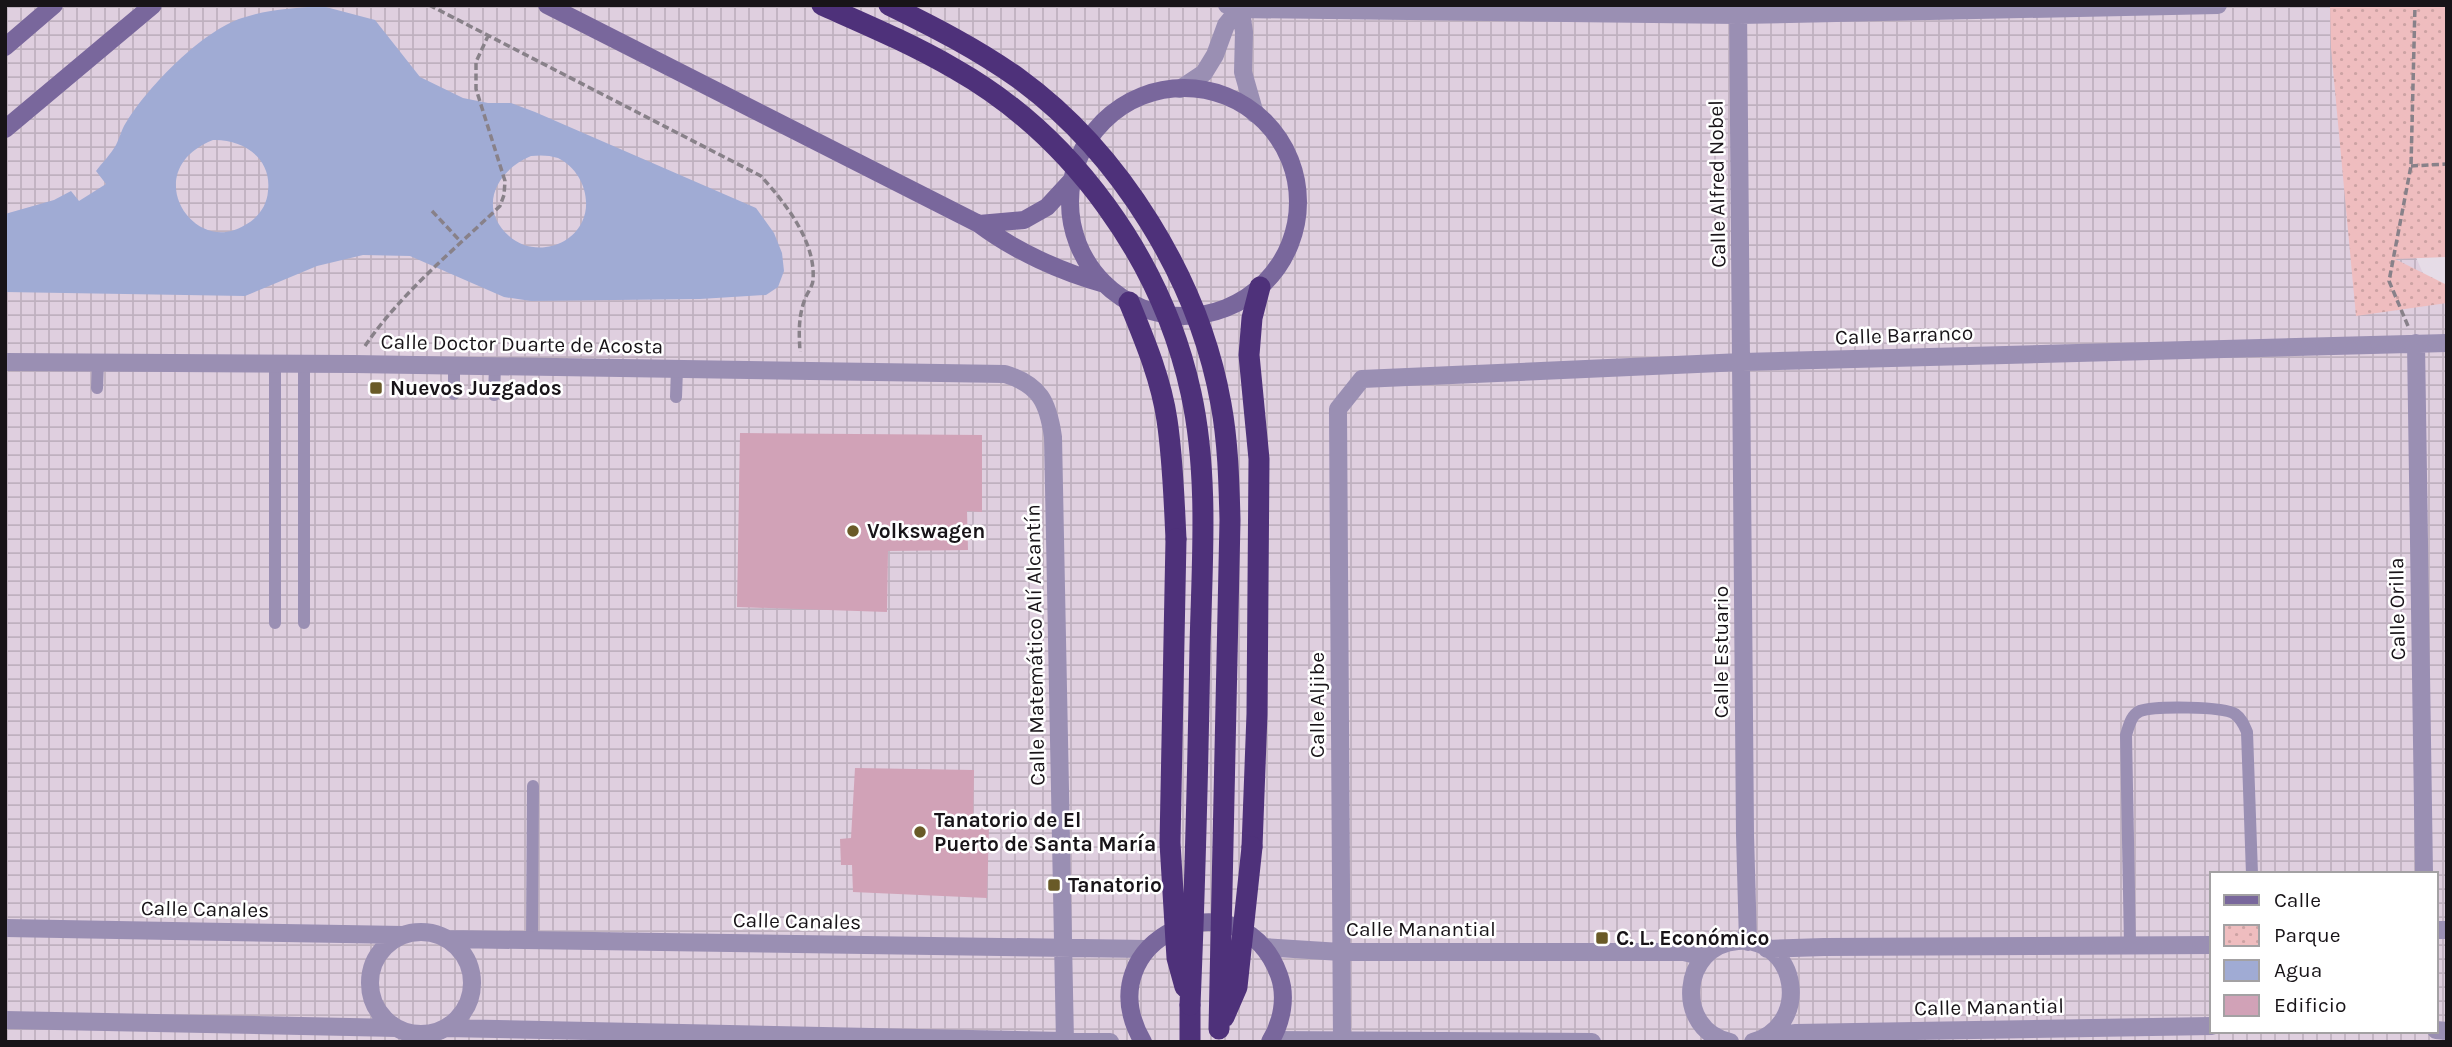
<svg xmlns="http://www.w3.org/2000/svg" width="2452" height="1047" viewBox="0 0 2452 1047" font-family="Karla,sans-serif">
	<defs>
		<pattern id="industrial-grid" width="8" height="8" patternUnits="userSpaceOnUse" patternTransform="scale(1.75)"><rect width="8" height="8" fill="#dfcfdf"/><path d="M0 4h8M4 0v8" fill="none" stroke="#bfb1bf"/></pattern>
		<pattern id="park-dots" width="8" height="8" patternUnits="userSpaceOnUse" patternTransform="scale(1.75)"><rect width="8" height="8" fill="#efbdbf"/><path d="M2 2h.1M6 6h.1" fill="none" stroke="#cca2a3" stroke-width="1.8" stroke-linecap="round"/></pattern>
	</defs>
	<rect width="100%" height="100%" fill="#e6dce7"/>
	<path fill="url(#industrial-grid)" fill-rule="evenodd" d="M5,5H2381L2373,159L2436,303H2447V1042H5ZM2212,874H2436V1031H2212Z"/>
	<path fill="url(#park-dots)" d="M2330,5H2447V257L2395,259L2447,285V303L2356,316L2331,48Z"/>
	<path fill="#a0abd4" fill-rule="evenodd" d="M322,6L375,20L420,77L463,98L488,103H511L535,112L756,208L774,233L782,253L784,271L778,287L766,295L700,299L531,301L504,297L410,256L363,255L317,266L245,296L5,292V214L54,200L71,191L79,201L106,184L96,171C102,163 111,154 116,145C120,137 122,128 127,121C149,86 202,31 242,18C268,9 295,8 322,6ZM213,140C243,139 272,158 268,191C267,206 258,218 245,225C193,258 137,170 213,140ZM531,156C540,155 549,155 558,158C581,169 593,199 582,222C569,249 531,256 509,236C477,207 497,170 531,156Z"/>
	<path fill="#d1a2b7" d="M740,433L982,435V512L967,511L968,550L888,551L887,612L737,607Z
		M855,768L974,770L973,827L989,826L987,898L853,892L852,865H841L840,839L851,838Z"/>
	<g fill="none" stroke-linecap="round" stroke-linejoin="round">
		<path stroke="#888189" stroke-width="3.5" stroke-dasharray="7 3.5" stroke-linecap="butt" d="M429,5L761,176C785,203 816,241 813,280C813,286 807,293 805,299C798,317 799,334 800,352
			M2411,166L2447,164
			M432,211L462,243
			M2408,326L2389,281L2411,166L2415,5
			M365,346C401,293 454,250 500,206L504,195L505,181L476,89V62L488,36"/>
		<path stroke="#9a8fb3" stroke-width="12" d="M97,388L98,362
			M454,394V365
			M494,395L495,366
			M676,397L677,369
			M275,623V363
			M304,623V364
			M532,940L533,786
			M2130,945L2126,735C2129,726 2131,715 2140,711C2154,706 2223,706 2235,714C2242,719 2244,725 2247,732L2252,874"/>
		<path stroke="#9a8fb3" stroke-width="18" d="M1227,5L1239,9L1738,15L2218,5
			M1240,5L1244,32L1243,72L1255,114
			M1738,5L1745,835L1748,942
			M1180,89L1204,73L1215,55L1226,25L1239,9
			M2416,343L2424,874
			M5,362L354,364L1005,374C1040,385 1048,402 1053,437L1065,1042
			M5,928L403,935
			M2436,930H2447
			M370 983a51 51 0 1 1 102 0a51 51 0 1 1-102 0Z
			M448,939L1147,949
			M1263,947L1341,952H1684L1704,957
			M1767,949L1824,947L2212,945
			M5,1020L397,1028
			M446,1028L1110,1042
			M2436,1030L2447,1031
			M1766,1037L1796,1033L2212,1026
			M1271,1040L1592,1042
			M1342,1042L1338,409L1362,379L1742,362L2447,343
			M1730,1042C1674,1030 1680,945 1738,941C1798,937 1812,1025 1753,1042"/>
		<path stroke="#79679c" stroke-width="18" d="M547,5L979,224C1015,251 1061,272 1105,284
			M5,47L54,5
			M1070 202a114 114 0 1 1 228 0a114 114 0 1 1-228 0Z
			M5,129L153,5
			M979,224L1024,220L1047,207L1071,181
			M1143,1042C1083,939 1240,869 1279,975C1287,997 1282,1022 1270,1042"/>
		<path stroke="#4e317a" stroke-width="21" d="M1129,302C1145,341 1161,379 1167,420C1173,460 1174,499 1176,539
			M1252,847L1257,714L1259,459L1249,355L1252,318L1260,287
			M1190,1042V1005"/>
		<path stroke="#4e317a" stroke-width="21" d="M822,5C867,25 912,44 955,69C1073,136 1162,260 1191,393C1209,475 1202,563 1200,646C1198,766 1195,885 1190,1005
			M889,5C934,27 977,49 1018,78C1120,152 1199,280 1221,404C1228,442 1229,481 1230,520L1219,1029
			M1176,539L1170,843L1177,958L1185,987
			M1224,1017L1237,987L1252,847"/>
	</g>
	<g fill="#695a27" stroke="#fff" stroke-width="2.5">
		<rect x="369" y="381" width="14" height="14" rx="3.5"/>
		<circle cx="853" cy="531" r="7"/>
		<circle cx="920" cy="832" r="7"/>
		<rect x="1047" y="878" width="14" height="14" rx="3.5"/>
		<rect x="1595" y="931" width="14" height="14" rx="3.5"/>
	</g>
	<g text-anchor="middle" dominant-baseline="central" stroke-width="5" stroke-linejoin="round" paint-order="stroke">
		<g font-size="21" fill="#181418" stroke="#fff">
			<text transform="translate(1717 184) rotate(-91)">Calle Alfred Nobel</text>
			<text transform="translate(1904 335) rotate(-2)">Calle Barranco</text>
			<text transform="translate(522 344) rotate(1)">Calle Doctor Duarte de Acosta</text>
			<text transform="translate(2397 609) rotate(-91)">Calle Orilla</text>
			<text transform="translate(1035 645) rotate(-91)">Calle Matemático Alí Alcantín</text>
			<text transform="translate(1721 652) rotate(-90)">Calle Estuario</text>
			<text transform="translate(1317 705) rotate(-90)">Calle Aljibe</text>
			<text transform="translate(205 909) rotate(1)">Calle Canales</text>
			<text transform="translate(797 921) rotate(1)">Calle Canales</text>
			<text x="1421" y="929">Calle Manantial</text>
			<text transform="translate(1989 1007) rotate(-1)">Calle Manantial</text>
		</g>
		<g font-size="21" font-weight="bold" fill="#181418" stroke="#fff" text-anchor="start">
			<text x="390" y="388">Nuevos Juzgados</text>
			<text x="867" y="531">Volkswagen</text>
			<text x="934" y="820">Tanatorio de El<tspan x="934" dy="24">Puerto de Santa María</tspan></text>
			<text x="1068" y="885">Tanatorio</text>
			<text x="1616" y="938">C. L. Económico</text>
		</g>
	</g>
	<rect width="2452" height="1047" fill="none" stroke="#181418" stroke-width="14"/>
	<rect x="2210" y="872" width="228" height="161" fill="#ffffff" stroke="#a3a1a3" stroke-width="2"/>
	<rect x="2224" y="895" width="35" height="10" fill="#79679c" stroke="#a3a1a3" stroke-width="2"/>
	<text x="2274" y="907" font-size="21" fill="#181418">Calle</text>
	<rect x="2224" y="925" width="35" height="21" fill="url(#park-dots)" stroke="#a3a1a3" stroke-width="2"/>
	<text x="2274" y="942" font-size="21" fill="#181418">Parque</text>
	<rect x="2224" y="960" width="35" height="21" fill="#a0abd4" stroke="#a3a1a3" stroke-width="2"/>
	<text x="2274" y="977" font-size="21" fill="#181418">Agua</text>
	<rect x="2224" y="995" width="35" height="21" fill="#d1a2b7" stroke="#a3a1a3" stroke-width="2"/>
	<text x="2274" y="1012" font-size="21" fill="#181418">Edificio</text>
</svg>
